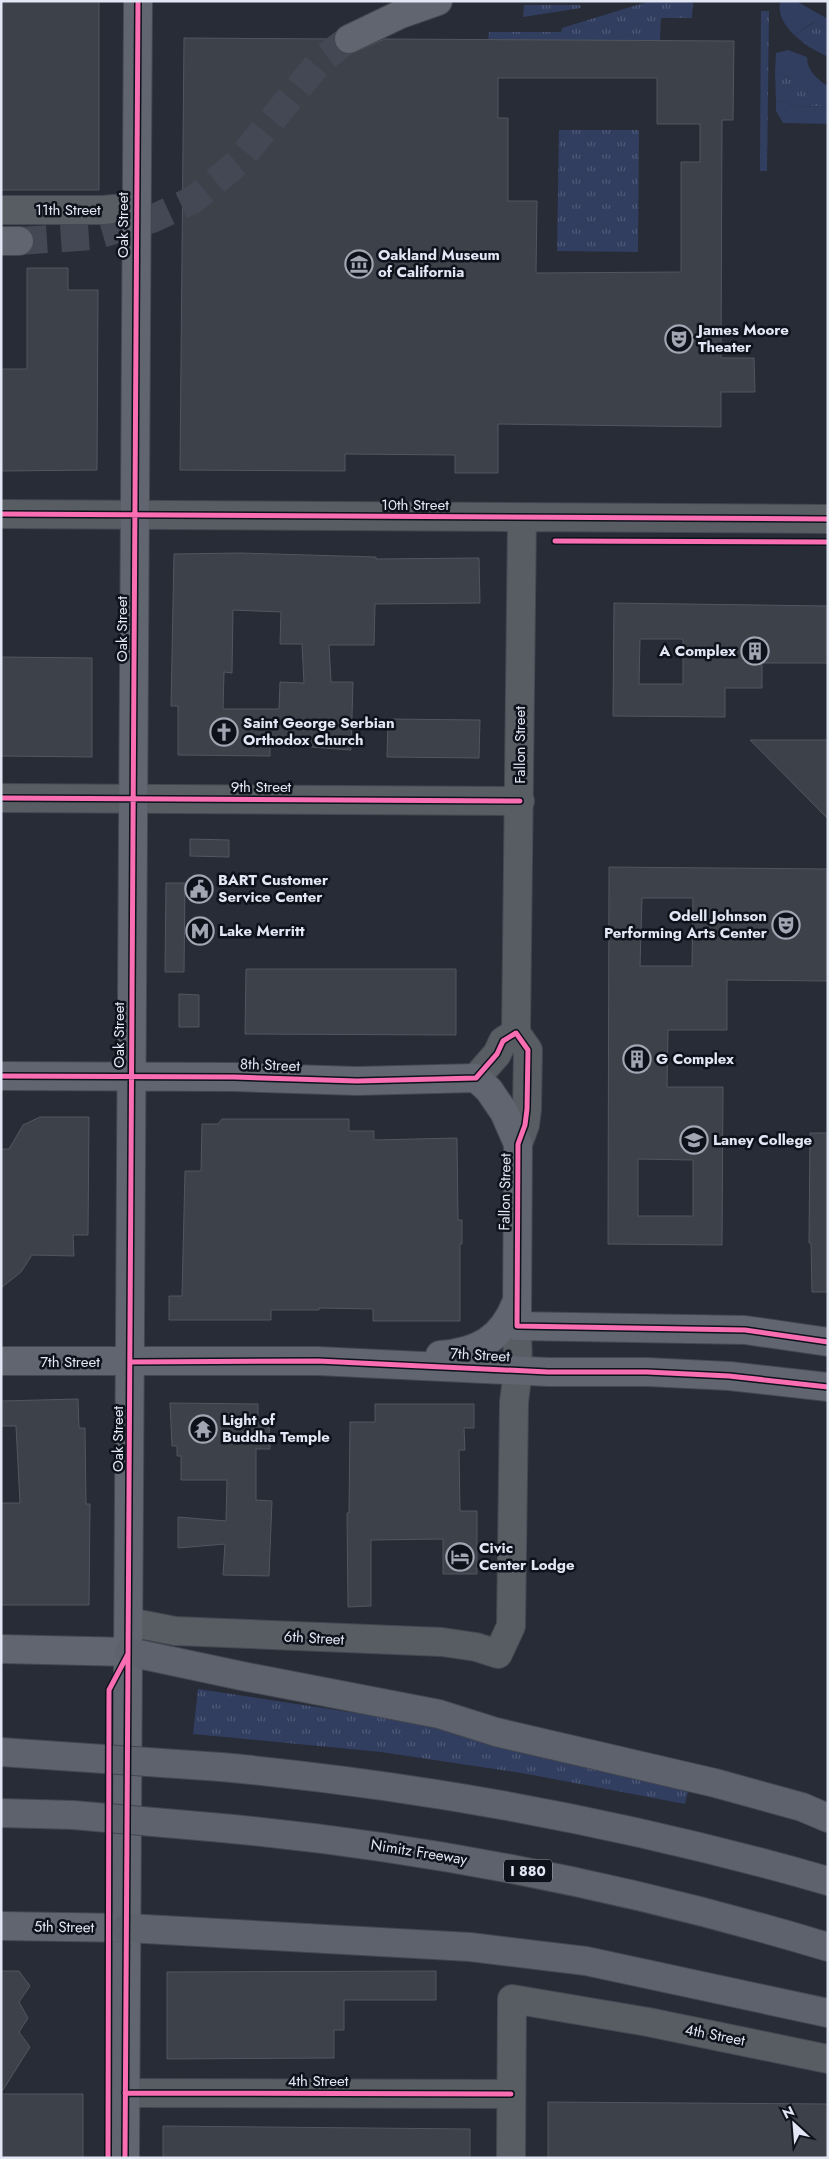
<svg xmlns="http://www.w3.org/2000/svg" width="829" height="2159" viewBox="0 0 829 2159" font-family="Jost,sans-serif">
	<defs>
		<pattern id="grass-tufts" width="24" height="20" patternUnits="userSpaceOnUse" patternTransform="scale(1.25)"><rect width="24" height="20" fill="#323e60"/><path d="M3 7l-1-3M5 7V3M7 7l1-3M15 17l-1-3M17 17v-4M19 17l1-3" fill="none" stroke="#4f5a77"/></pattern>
	</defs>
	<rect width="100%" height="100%" fill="#272c37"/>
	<path fill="url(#grass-tufts)" d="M650,1H693L692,18H661L660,41L488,40L489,32H561L562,28Z
		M524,5H580L581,8L523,17Z
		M761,11H769L767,171H760Z
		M815,22L828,28V57L809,47L794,35Z
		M775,72H779C794,82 810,86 828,86V106L799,107L776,100Z
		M559,130H639L638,252L557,251Z
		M198,1689L395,1719L584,1758L689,1788L685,1804L522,1773L381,1752L193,1734Z"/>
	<path fill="#323e60" d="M780,1H796L828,19V28L814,22L794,35C784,24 778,16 780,1Z
		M788,50L807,57C807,70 817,79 827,86C809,87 794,82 779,72H775L776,53Z
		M776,100L799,107L828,106V124L783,123L776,111Z"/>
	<path fill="#3d414a" stroke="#51565f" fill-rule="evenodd" d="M1,1H99V190H1Z
		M184,38L334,39L335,46L340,52L348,55L385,39L734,41L733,120H722L721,358H754L755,392H721V427L498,424V473H455V455L345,454V471L180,470ZM498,78H657V124H700V162H681V272L536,273L537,201H508V118H498Z
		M27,268H68V290H98L97,470L1,471V369H27Z
		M240,553L376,557V559L479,558L480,603L375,604L374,645H329L331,682H353L351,750L270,744V756L178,755V706H171L174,554ZM233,610L281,612L280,644H302L304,683L280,682L279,709H223L224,672L232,673Z
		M614,603L828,606V663H762V688H725V717L613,716ZM640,639H683V684H639Z
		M1,657L92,658V757L1,756Z
		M388,719L480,720L479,758L387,757Z
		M750,740H828V819Z
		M190,839L229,840V857L190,856Z
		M609,867L828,869V981L727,980V1030H668L667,1087H723L722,1245L608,1244ZM642,898H693L692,966H640ZM638,1159L693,1160V1216H638Z
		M166,883H185L184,972H165Z
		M246,969H456V1035L245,1034Z
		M179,994L199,995V1027H179Z
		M40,1117H89L88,1235H73L74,1256L32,1255L21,1272L1,1288V1149H9L23,1125Z
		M222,1119H349V1131H374V1140L457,1138L458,1220H462V1244H460V1321H373V1309L319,1308V1310H271V1320H169V1296H182L185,1171H201L202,1124H218Z
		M810,1133H828V1292H812L811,1243H809Z
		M78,1399L79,1428H85L86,1504H90L89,1605H1V1503H20L16,1426H1V1401Z
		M170,1403L258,1404V1420H269L270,1449H256V1500L272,1501L269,1576L223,1575L225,1544L178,1548V1517L226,1521L227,1480H181V1456H177V1446H172Z
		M375,1404H474V1428H464L465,1450H459L460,1511H477V1574H443V1539L371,1540V1606L348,1607L347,1513H349L350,1422H375Z
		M1,1971H19L30,1986L19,2002L28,2018L19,2032L30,2047L1,2093Z
		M436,1971V2000H344V2030H334V2058L167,2059V1972Z
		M1,2094H83V2158H1Z
		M548,2102L828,2104V2158H548Z
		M163,2126L470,2129V2158H163Z"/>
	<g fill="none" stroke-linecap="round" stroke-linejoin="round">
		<path stroke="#434854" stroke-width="28" stroke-dasharray="28 14" stroke-linecap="butt" d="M19,241L94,236L152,219L193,200L237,163L321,60L349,39"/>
		<g stroke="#434750" stroke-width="30">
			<path id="minor" d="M1,210H103L135,207
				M1,514L828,519
				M1,798L520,801
				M476,1078L497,1054L503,1041L516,1033
				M518,1144L525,1125L527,1109L528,1050L516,1033L522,518
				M129,1622L175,1631L442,1642L476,1647L498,1654L511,1626L514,1402L518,1370L517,1326
				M125,2093L511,2094
				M511,2158L512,1999L648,2022L828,2059"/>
		</g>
		<g stroke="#434750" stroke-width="30">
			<path id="major" d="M349,39L401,14L438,1
				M1,241H19
				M1,1076L234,1077L357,1081L476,1078L489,1090L504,1112L518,1144L517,1326L745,1330L828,1342
				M440,1355C478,1352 502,1339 516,1303
				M1,1361H318L548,1372H647L729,1376L828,1387
				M1,1649L129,1652
				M1,1926L127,1928
				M125,2158L138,1"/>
		</g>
		<g stroke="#434750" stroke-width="30">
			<path id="highway" d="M129,1652L242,1676L439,1714L496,1732L715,1783L802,1807L828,1818
				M221,1767C427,1786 629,1824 828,1881
				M222,1828C428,1847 629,1887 828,1947
				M127,1928L470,1947L586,1961L828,2013"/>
		</g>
		<use href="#minor" stroke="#585c63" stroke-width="28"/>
		<use href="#major" stroke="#61656f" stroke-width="28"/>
		<use href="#highway" stroke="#5e626d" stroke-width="28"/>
		<g stroke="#434750" stroke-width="30" stroke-linecap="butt">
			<path id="highway-bridge" d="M1,1752L221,1767
				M1,1813L73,1815L222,1828"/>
		</g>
		<use href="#highway-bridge" stroke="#5e626d" stroke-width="28"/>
		<g stroke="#0e121b" stroke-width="8">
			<path id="cycleway" d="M1,514L828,519
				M555,541L828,542
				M1,798L520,801
				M1,1076L234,1077L357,1081L476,1078L497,1054L503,1041L516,1033L528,1050L527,1109L525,1125L518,1144L517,1326L745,1330L828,1342
				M131,1362L318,1361L548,1372H647L729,1376L828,1387
				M125,2093L511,2094
				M108,2158L109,1690L128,1654
				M125,2158L138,1"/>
		</g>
		<use href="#cycleway" stroke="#f96db3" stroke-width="5"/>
	</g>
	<defs>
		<g id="museum-ring" transform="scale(1.4375)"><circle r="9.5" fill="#0e121b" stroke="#a0a6b2" stroke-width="1.5"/><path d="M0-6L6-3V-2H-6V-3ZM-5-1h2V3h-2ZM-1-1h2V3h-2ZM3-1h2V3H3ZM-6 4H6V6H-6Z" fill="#a0a6b2"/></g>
		<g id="theatre-ring" transform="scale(1.4375)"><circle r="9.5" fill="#0e121b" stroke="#a0a6b2" stroke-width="1.5"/><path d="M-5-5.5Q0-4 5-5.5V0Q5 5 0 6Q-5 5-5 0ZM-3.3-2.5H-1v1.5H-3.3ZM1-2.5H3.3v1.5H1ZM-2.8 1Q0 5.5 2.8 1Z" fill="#a0a6b2"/></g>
		<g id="building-ring" transform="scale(1.4375)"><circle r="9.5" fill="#0e121b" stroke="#a0a6b2" stroke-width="1.5"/><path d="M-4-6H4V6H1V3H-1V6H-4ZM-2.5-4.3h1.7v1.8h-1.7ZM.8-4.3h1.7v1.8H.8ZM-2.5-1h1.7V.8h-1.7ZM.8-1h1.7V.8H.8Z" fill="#a0a6b2"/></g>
		<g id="church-ring" transform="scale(1.4375)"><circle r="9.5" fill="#0e121b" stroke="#a0a6b2" stroke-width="1.5"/><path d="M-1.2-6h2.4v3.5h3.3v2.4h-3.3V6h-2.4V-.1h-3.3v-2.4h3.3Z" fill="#a0a6b2"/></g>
		<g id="civic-ring" transform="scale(1.4375)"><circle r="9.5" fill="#0e121b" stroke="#a0a6b2" stroke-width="1.5"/><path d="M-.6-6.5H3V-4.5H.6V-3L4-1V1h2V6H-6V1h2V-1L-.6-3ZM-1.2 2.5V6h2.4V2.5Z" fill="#a0a6b2"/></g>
		<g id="metro-ring" transform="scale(1.4375)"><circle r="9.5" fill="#0e121b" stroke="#a0a6b2" stroke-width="1.5"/><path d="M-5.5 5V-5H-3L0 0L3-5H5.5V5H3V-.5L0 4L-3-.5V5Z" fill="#a0a6b2"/></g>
		<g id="university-ring" transform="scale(1.4375)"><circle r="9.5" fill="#0e121b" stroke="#a0a6b2" stroke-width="1.5"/><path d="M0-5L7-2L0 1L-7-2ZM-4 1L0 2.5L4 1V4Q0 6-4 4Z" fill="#a0a6b2"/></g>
		<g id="temple-ring" transform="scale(1.4375)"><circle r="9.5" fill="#0e121b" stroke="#a0a6b2" stroke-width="1.5"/><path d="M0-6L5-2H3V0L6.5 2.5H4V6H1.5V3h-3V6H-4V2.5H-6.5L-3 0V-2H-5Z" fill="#a0a6b2"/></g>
		<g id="hotel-ring" transform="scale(1.4375)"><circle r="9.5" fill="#0e121b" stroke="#a0a6b2" stroke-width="1.5"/><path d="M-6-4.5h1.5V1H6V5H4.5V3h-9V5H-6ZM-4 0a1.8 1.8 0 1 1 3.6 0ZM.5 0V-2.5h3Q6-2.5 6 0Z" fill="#a0a6b2"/></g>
	</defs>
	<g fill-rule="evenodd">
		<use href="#museum-ring" x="359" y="264"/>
		<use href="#theatre-ring" x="679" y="339"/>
		<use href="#building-ring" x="755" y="651"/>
		<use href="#church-ring" x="224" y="732"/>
		<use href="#civic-ring" x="199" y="889"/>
		<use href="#theatre-ring" x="786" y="925"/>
		<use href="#metro-ring" x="200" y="931"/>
		<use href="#building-ring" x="637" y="1059"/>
		<use href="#university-ring" x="694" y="1140"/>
		<use href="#temple-ring" x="203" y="1429"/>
		<use href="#hotel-ring" x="460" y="1557"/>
	</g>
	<g text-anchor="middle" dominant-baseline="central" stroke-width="5" stroke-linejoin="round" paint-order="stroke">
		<rect fill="#0e121b" stroke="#a2a7b4" stroke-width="1" x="504" y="1859.5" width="48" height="23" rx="4"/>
		<g font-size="14" font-weight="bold" fill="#e1e7f5">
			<text x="528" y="1871">I 880</text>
		</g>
		<g font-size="15" fill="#e1e7f5" stroke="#0e121b">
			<text x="68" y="210">11th Street</text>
			<text transform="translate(123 225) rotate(-90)">Oak Street</text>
			<text x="415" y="505">10th Street</text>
			<text transform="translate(122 629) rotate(-90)">Oak Street</text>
			<text transform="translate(520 745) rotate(-90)">Fallon Street</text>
			<text x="261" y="787">9th Street</text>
			<text transform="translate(119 1035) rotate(-90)">Oak Street</text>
			<text transform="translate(270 1065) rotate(2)">8th Street</text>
			<text transform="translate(505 1192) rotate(-89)">Fallon Street</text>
			<text transform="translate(480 1355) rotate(3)">7th Street</text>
			<text x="70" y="1362">7th Street</text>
			<text transform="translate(118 1439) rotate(-90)">Oak Street</text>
			<text transform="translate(314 1638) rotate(3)">6th Street</text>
			<text transform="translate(419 1852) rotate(9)">Nimitz Freeway</text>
			<text transform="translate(64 1927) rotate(1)">5th Street</text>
			<text transform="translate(715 2035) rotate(11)">4th Street</text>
			<text x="318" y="2081">4th Street</text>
		</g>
		<g font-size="15" font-weight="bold" fill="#e1e7f5" stroke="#0e121b" text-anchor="start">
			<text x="378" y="255">Oakland Museum<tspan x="378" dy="17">of California</tspan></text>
			<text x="698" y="330">James Moore<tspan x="698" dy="17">Theater</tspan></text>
			<text x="736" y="651" text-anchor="end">A Complex</text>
			<text x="243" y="723">Saint George Serbian<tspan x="243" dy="17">Orthodox Church</tspan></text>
			<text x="218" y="880">BART Customer<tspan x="218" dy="17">Service Center</tspan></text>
			<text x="767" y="916" text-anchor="end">Odell Johnson<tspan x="767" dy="17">Performing Arts Center</tspan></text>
			<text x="219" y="931">Lake Merritt</text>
			<text x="656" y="1059">G Complex</text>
			<text x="713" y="1140">Laney College</text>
			<text x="222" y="1420">Light of<tspan x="222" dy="17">Buddha Temple</tspan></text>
			<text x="479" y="1548">Civic<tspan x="479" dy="17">Center Lodge</tspan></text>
		</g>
	</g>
	<rect width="829" height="2159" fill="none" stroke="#e1e7f5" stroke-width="5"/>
	<g transform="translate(794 2124) rotate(334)" stroke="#0e121b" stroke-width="4" paint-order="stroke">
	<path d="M0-4L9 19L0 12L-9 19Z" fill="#e1e7f5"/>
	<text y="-8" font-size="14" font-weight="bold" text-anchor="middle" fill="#e1e7f5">N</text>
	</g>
</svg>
